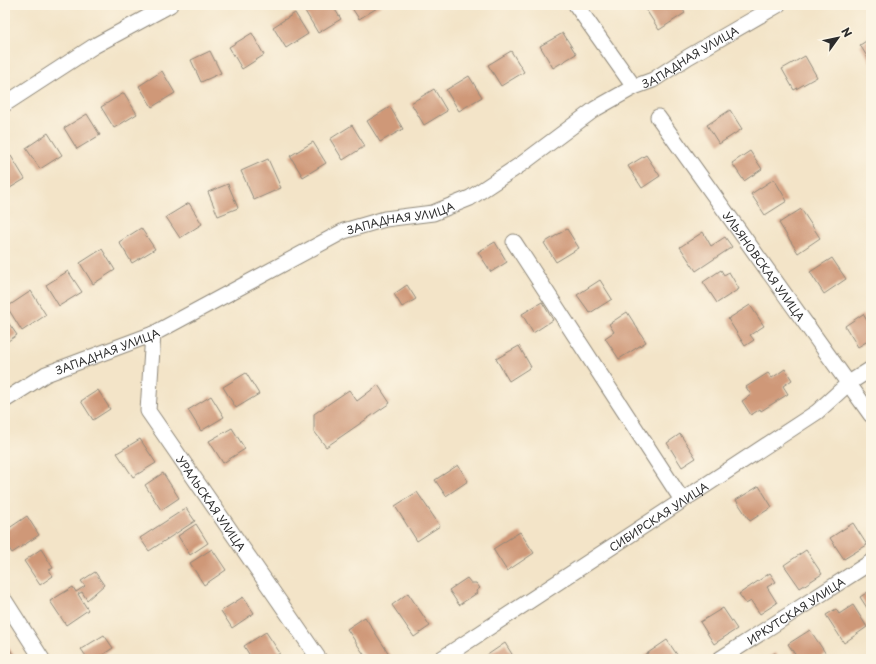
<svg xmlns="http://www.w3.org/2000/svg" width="876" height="664" viewBox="0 0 876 664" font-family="'Playpen Sans',sans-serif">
	<rect width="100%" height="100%" fill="#fcf5e5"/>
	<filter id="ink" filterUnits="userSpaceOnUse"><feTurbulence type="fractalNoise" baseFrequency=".025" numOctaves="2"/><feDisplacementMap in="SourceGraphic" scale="8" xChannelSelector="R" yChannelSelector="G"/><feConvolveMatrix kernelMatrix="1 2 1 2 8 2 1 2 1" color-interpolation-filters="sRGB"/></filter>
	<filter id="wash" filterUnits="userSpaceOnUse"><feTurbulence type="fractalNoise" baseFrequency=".012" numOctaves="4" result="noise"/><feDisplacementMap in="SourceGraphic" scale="16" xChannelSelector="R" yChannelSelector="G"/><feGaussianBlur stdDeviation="0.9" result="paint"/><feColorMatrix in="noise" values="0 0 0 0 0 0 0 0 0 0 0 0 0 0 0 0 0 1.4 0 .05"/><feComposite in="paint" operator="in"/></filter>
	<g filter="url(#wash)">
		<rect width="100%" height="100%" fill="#f3e4c8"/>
		<g id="blocks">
			<path fill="#cf9878" d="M315,5H332L341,19L318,33L305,11Z
				M350,5H382L359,19Z
				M643,5H680L685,13L659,30Z
				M295,13L308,34L286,48L273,27Z
				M252,33L264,55L242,69L229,47Z
				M563,33L576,54L553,68L540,46Z
				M871,38V63L860,45Z
				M210,51L221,73L201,82L191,60Z
				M511,51L524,72L501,86L488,65Z
				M805,56L817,77L794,90L782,69Z
				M162,71L175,93L152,107L139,86Z
				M469,76L482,97L459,111L446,90Z
				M434,89L447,111L424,125L411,103Z
				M124,93L137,114L114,128L101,107Z
				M390,107L403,129L380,142L367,121Z
				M730,110L742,129L719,144L707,125Z
				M87,114L100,135L77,149L64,128Z
				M352,125L365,146L343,160L330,139Z
				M48,133L62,155L40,169L26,148Z
				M313,142L326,163L303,177L290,156Z
				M750,151L762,169L744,181L732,163Z
				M646,155L660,176L642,188L628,166Z
				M11,156L25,179L5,191V160Z
				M268,159L281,188L254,200L241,171Z
				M774,179L787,201L765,215L751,194Z
				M228,184L238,208L218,216L208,192Z
				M189,203L202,224L180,238L166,217Z
				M801,209L820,238L798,253L779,223Z
				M141,228L155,249L132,263L119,242Z
				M567,229L579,248L556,262L544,243Z
				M703,232L711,246L725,237L732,247L696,271L680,247Z
				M495,242L507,262L491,272L478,252Z
				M102,249L115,270L93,284L80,263Z
				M832,258L846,279L824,294L810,272Z
				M721,270L724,275L729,272L739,289L717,303L703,282Z
				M68,271L82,292L59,306L46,285Z
				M600,280L612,299L590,313L577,295Z
				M407,285L416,299L402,307L394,294Z
				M31,291L46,315L22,331L7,307Z
				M542,302L553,320L533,333L522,314Z
				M750,305L764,326L750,335L754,340L745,346L728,319Z
				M627,312L646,342L619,359L605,338L614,332L609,324Z
				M863,314L871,327V339L858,347L845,326Z
				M5,318L17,335L5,343Z
				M519,346L531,367L509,381L496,359Z
				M785,369L792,380L783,386L788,394L761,411L760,409L751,415L742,401L751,395L746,387L768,373L772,378Z
				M246,373L259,394L236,408L223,387Z
				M378,385L390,403L326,447L314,431V414L349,390L357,401Z
				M98,390L110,409L93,420L81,401Z
				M211,396L224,417L201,431L188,410Z
				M232,428L245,449L223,463L209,441Z
				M680,434L696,458L682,467L667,443Z
				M140,439L156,463L133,477L117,453Z
				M458,465L468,481L446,496L435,480Z
				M163,473L179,498L161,510L145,485Z
				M759,486L772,507L750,521L736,500Z
				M417,492L440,526L417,541L395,506Z
				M186,508L195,521L149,551L140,538Z
				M27,516L39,535L12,553L5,542V531Z
				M853,523L867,545L844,559L830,538Z
				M196,524L208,543L190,555L178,536Z
				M520,532L534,553L507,571L493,549Z
				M41,549L53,568L49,570L53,576L40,585L24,561Z
				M212,549L226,570L204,585L190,563Z
				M806,550L822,574L800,588L784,565Z
				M95,572L104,585L87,600L82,592L78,594L88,610L66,625L50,601L73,587L76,592L85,586L81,581Z
				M770,573L776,582L767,587L777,603L760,614L751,601L746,604L739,594Z
				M467,578L471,583H476L480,588L476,591L477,593L459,605L449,590Z
				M871,590V614L860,597Z
				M408,593L430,626L414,637L392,605Z
				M243,597L254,613L232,628L221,611Z
				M853,605L867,627L844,643L826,615L836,609L839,614Z
				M723,608L737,629L714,644L700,622Z
				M365,617L391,657L388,659H367L347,629Z
				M810,630L826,654L819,659H798L788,644Z
				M266,632L280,653L271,659H252L244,646Z
				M104,635L113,648L96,659H88L81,649Z
				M667,640L680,659H648L645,655Z
				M505,643L515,659H483V658Z
				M7,645L16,659H5V646Z
				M775,653L779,659H765Z"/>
		</g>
	</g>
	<g filter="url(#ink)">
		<use href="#blocks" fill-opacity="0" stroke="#8f887a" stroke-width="1"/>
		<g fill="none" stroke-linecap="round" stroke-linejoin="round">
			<g stroke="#8f887a" stroke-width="17">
				<g id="minor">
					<path d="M576,5L634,87"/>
					<path d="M5,104L94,46L170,5"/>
					<path id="s1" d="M658,117L871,415"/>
					<path d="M514,242L682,500"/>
					<path id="s2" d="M153,334L148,411L319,659"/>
					<path id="s3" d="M5,400L46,374L153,334L344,231L385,219L433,213L470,198L523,163L595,109L634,87L653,80L688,57L778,5"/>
					<path d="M5,601L42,659"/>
					<path id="s4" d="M441,659L817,412L849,383L871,369"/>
					<path id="s5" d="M720,659L871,562"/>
				</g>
			</g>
			<use href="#minor" stroke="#fff" stroke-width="15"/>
		</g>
	</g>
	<g text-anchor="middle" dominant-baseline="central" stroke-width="3.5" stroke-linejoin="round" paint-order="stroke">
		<g font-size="11" fill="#2b2b2b" stroke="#fcf5e5">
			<text stroke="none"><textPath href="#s3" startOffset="773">ЗАПАДНАЯ УЛИЦА</textPath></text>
			<text stroke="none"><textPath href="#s3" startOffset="438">ЗАПАДНАЯ УЛИЦА</textPath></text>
			<text stroke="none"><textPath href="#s1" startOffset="183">УЛЬЯНОВСКАЯ УЛИЦА</textPath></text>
			<text stroke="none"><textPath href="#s3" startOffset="114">ЗАПАДНАЯ УЛИЦА</textPath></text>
			<text stroke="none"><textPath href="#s2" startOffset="189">УРАЛЬСКАЯ УЛИЦА</textPath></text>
			<text stroke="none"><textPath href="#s4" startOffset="260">СИБИРСКАЯ УЛИЦА</textPath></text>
			<text stroke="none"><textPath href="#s5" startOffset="90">ИРКУТСКАЯ УЛИЦА</textPath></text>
		</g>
	</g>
	<rect width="876" height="664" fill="none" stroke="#fcf5e5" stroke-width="20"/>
	<g transform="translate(838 38) rotate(57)" stroke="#fcf5e5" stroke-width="3" paint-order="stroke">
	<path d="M0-3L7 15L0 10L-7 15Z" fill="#2b2b2b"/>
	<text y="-6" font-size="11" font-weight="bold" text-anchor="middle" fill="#2b2b2b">N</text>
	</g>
</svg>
